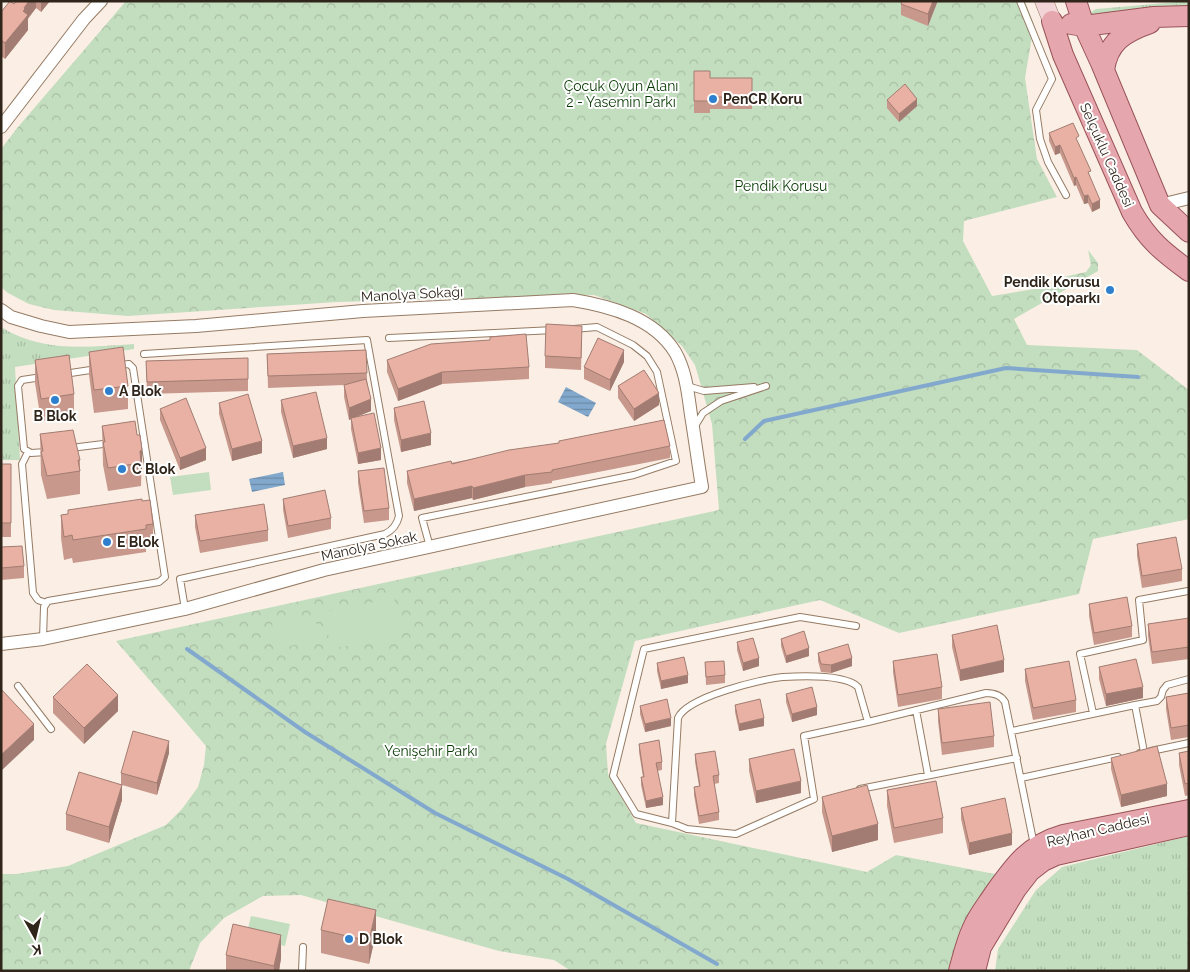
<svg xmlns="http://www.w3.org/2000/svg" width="1190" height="972" viewBox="0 0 1190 972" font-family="Raleway,sans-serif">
	<defs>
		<pattern id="grass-tufts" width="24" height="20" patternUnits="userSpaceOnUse" patternTransform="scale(1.25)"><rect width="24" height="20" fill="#c3ddbf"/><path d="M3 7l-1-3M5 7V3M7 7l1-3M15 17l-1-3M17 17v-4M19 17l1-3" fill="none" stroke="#a8bea4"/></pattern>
		<pattern id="forest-crowns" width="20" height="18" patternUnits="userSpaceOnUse" patternTransform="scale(1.25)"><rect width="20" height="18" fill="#c3ddbf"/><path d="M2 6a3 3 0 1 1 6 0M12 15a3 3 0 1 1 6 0" fill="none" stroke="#a8bea4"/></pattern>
		<pattern id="water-rules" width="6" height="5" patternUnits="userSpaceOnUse" patternTransform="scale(1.25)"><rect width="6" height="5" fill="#82a9cd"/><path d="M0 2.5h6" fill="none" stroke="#6b89a6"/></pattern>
	</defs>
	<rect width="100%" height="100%" fill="#fbefe5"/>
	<path fill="url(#grass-tufts)" d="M1189,1V11L1091,16V12L1096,9Z
		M1,327C43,353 87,347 134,344V349L15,367L20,460H1Z
		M1189,836V971H995L998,949L1036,890L1062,867Z"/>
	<path fill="url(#forest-crowns)" d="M126,1H1025L1034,25L1025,78L1037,159L1057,197L964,221L963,241L992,296L1058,285L1059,278L1086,272L1091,265L1088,250L1098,263V271L1014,319L1027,345L1137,350L1189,390V519L1093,539L1079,594L899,633L820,600L635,641L606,744L608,774L636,823L867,872L896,855L995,874L954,971H571L554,960L499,951L301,895L263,896L224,918L200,943L189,971H1V874H16L68,866L166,825L182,809L198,787L204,765L206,746L116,641L719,510L712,424L695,365L682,346L646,314L594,295L337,302L128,316L54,310L29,304L8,293L1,287V149L18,127Z"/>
	<path fill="#c3ddbf" d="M209,472L211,490L173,495L170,477Z
		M394,598L401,635L331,649L324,612Z
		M315,616L319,641L276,648L272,623Z
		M251,916L290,924L285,946L246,937Z"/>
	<path fill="url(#water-rules)" d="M566,387L596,403L588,417L558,402Z
		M283,472L285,485L252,492L249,479Z"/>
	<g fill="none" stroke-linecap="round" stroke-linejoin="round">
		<path stroke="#82a9cd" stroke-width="4" d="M745,439L764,421L1006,368L1138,377
			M187,649L305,732L435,813L568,879L717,964"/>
		<g stroke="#967b64" stroke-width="8">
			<path id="service" d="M1020,1L1052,79L1036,110L1040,139L1048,162L1066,195
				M389,338L554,330
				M144,354L367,340L399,516C397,525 393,530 385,534L180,579L185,609
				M64,374L97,369
				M42,377L22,380L18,386L24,449L31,453L46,452
				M687,386L704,391L754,387
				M695,426L703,413L721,401L766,386
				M71,448L111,443
				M28,452L22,464L33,593L38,600L46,603
				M430,547L422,518L634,475L676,461L657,372L647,356L633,345L597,327L574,329
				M856,626L800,617L644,649L613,776L636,814L672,823L687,829L736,834L814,799L804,736L868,722L986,693C994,693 1001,695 1005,702L1034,845
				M43,639L44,607L48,601L159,582L165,577L133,368L129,364L119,365
				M18,686L51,729
				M1135,705L1157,701L1161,697L1163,690L1167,685L1189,679
				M916,710L928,775
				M1093,713L1080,654L1143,640L1139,600L1188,591
				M1012,731L1135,705L1144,752L1140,753
				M1151,751L1189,743
				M1021,778L1118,757
				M860,789L1017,758
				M672,823L678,718C687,697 761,679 783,677C801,676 845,674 858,687L868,722
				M302,971L303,947"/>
		</g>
		<g stroke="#967b64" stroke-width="14">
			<path id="minor" d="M1,127L84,19L101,1
				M1160,205L1189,198
				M1,310L11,317L41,326L69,332L196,326L363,311L573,300C610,306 654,318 675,352C686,371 688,394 691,415C695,439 698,463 702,487L324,570L185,609L43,639L1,644"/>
		</g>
		<g stroke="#967b64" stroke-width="19">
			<path id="secondary" d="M1044,1L1052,21"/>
		</g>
		<g stroke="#9a5357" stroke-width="22">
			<path id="primary" d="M1076,1L1084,26L1101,63L1160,205L1189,232
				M1052,21L1063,55L1132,212C1148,240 1163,252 1189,271
				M1071,24L1084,26L1154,17L1189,16
				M1104,70C1108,42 1124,32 1150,23
				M959,971C963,957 966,943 972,930C977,917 987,905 994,894C1014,866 1028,845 1063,835L1189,810
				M975,971L981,947L1016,889L1030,871L1043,861L1056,855L1189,825"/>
		</g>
		<use href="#service" stroke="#fff" stroke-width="6"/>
		<use href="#minor" stroke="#fff" stroke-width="12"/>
		<use href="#secondary" stroke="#f2d3d6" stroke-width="18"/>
		<use href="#primary" stroke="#e5a7ad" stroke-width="20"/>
	</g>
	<path fill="#c8988c" d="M16,1H50L41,12L36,8L28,19V30L5,59L1,56V12L14,4Z
		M937,1L928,26L901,15V4Z
		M694,71L710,78H752V109H710V113H694Z
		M887,100L917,106L899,122L887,108Z
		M1049,133L1079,144L1100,208L1092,212L1088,203L1084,204L1076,185L1074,186L1060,153L1055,155L1049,141Z
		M582,338L581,370L545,368V356Z
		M366,350L367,380L371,411L358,416L381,460L358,464L351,429V419L349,420L344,397V385L268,388L267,354Z
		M89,352L128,386V409L94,413L89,375Z
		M248,358V391L147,394L146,361Z
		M35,360L74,394V417L41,421L35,383Z
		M387,360L529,367V379L442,384L398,401L387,372Z
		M624,362L610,391L584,379V367Z
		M618,386L659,405L634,421L618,398Z
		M281,400L327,449L293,458L281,412Z
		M219,403L262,453L232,461L219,414Z
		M394,408L431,445L401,452L394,420Z
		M160,409L206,460L180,470L160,420Z
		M102,426L137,435L142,450L141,486L108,491L103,465Z
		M40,434L80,460V494L47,499L41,475Z
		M559,441L670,446V458L552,481V483L525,487L473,500L472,498L414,511L407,483V471L559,443Z
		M1,464H11V537H1Z
		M358,471L389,508V520L364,523L358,483Z
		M283,499L331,518V529L288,538L283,510Z
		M142,501L153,524V547L146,548V552L73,563L72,558L64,560L61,538V515L68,514V510Z
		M195,515L268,530V541L200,553L195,527Z
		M1137,544L1182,569V581L1142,588L1137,556Z
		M1,547L24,566V578L1,580Z
		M1089,604L1132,626V637L1094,645L1089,616Z
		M1189,618V659L1152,664L1148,636V624Z
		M952,635L1004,672L960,681L952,647Z
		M781,639L809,656L786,663L781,646Z
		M737,642L759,666L743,671L737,650Z
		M818,653L852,666L831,673L821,672L818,661Z
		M893,661L942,687V699L898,707L893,672Z
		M705,662L725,675V683L706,685Z
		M657,663L688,683L661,689L657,671Z
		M1099,667L1143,698L1106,706L1099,679Z
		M1025,669L1076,700V712L1033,720L1025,681Z
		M1189,693V737L1171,740L1166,709V697Z
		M786,694L817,715L792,722L786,702Z
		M53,697L118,711L84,744L53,713Z
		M735,705L764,726L739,731L735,712Z
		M640,706L671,726L645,732L640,714Z
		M938,709L994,736V747L942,755L938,721Z
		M639,744L662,762V770L657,771L663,805L646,808L641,785V777H643L639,752Z
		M1189,751V795L1185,796L1179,765V753Z
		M169,753L157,795L122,785V800L109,843L66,830V814L121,785V773Z
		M695,754L719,775V783L714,784L719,812V820L699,824L694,795V787L699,786L695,762Z
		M1111,758L1167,796L1121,807L1111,769Z
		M749,759L801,793L756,803L749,771Z
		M887,790L943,818V833L894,843L887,806Z
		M822,797L878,840L832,852L822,812Z
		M961,808L1012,845L969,855L961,819Z
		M321,930L376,933L369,964L321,953Z
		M226,955L281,958L279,971H226Z"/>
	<path fill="#a27c72" d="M29,1H36V8L28,18V30L5,59V43L24,8Z
		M41,1H50L41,12Z
		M933,1H937V3L928,26V14Z
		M917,99V106L899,122V114Z
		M1060,145V153L1055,155V147Z
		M1076,177V185L1074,186V178Z
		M1088,195V203L1084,204V196Z
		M1100,200V208L1092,212V204Z
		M624,350V362L610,391V380Z
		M442,372V384L398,401V389Z
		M659,393V405L634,421V409Z
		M371,399V411L349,420V408Z
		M431,433V445L401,452V440Z
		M327,438V449L293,458V446Z
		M262,441V453L232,461V449Z
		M206,448V460L180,470V458Z
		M381,448V460L358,464V453Z
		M142,450V473H141V463L140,451Z
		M525,475V487L473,500V488Z
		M472,486V498L414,511V499Z
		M809,648V656L786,663V656Z
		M759,658V666L743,671V663Z
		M852,658V666L831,673V665Z
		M1004,660V672L960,681V670Z
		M688,675V683L661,689V681Z
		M1143,687V698L1106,706V694Z
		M118,695V711L84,744V728Z
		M817,707V715L792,722V714Z
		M671,718V726L645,732V724Z
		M764,718V726L739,731V724Z
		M34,724V740L1,771V755Z
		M169,741V753L157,795V783Z
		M801,781V793L756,803V791Z
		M1167,784V796L1121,807V795Z
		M122,785V800L109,843V827Z
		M663,797V805L646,808V801Z
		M878,824V840L832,852V836Z
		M1012,833V845L969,855V843Z
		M376,910V933L369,964V941Z
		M281,935V958L279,971H274V966Z"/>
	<path fill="#e8b1a3" stroke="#a27c72" d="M10,1L14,4L16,1H29L24,8L25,9L23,11L28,15L5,43L1,40V12Z
		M902,1H933L928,14L901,4Z
		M694,71H710V78H752V97H710V101H694Z
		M905,84L917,99L899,114L887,100Z
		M1073,123L1079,136L1076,138L1091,171L1088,172L1100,200L1092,204L1088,195L1084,196L1076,177L1074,178L1060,145L1055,147L1049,133Z
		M546,324L582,326L581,358L545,356Z
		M526,334L529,367L442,372L398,389L387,360L431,344L490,340V337Z
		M598,338L624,350L610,380L584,367Z
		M123,347L128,386L94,390L89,352Z
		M366,350L367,373L268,376L267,354Z
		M69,355L74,394L41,399L35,360Z
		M248,358V379L147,382L146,361Z
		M644,370L659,393L634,409L618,386Z
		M366,379L371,399L349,408L344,385Z
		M316,392L327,438L293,446L281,400Z
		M248,394L262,441L232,449L219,403Z
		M186,398L206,448L180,458L160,409Z
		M424,401L431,433L401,440L394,408Z
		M374,413L381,448L358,453L351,418Z
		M664,420L670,446L552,470V472L525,475L473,488L472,486L414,499L407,471L451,461L452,464L509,450L559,443V441Z
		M135,421L137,435H140L142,450L140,451L141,463L108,468L103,442H105L102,426Z
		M73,430L80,460H78L80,471L47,476L41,452L43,451L40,434Z
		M1,464H11V523H1Z
		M384,468L389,508L364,511L358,471Z
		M325,490L331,518L288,526L283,499Z
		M142,499V501L150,500L153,524L146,525V529L73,540L72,535L64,537L61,515L68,514V510Z
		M264,504L268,530L200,541L195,515Z
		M1176,537L1182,569L1142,576L1137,544Z
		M22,546L24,566L1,568V547Z
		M1127,597L1132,626L1094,633L1089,604Z
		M1189,618V647L1152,652L1148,624Z
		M997,625L1004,660L960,670L952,635Z
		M804,631L809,648L786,656L781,639Z
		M753,638L759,658L743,663L737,642Z
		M848,644L852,658L831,665L821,664L818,653Z
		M937,654L942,687L898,695L893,661Z
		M684,657L688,675L661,681L657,663Z
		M1136,659L1143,687L1106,694L1099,667Z
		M724,661L725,675L706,677L705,662Z
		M1069,661L1076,700L1033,708L1025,669Z
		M87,664L118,695L84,728L53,697Z
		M812,687L817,707L792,714L786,694Z
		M1,689L34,724L1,755Z
		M1189,693V725L1171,728L1166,697Z
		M667,699L671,718L645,724L640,706Z
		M760,699L764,718L739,724L735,705Z
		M990,702L994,736L942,743L938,709Z
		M133,731L169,741L157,783L121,773Z
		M659,740L662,762L656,763L663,797L646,801L641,777H644L639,744Z
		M1157,746L1167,784L1121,795L1111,758Z
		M794,749L801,781L756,791L749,759Z
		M715,751L719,775L713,776L719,812L699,816L694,787L700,786L695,754Z
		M1189,751V783L1185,784L1179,753Z
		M79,772L122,785L109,827L66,814Z
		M936,781L943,818L894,828L887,790Z
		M867,785L878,824L832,836L822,797Z
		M1005,798L1012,833L969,843L961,808Z
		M328,899L376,910L369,941L321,930Z
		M233,924L281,935L274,966L226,955Z"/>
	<g fill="#2e80cf" stroke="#fff" stroke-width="2">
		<circle cx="713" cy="99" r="5"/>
		<circle cx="1110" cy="290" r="5"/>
		<circle cx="109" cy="391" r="5"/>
		<circle cx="55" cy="400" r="5"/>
		<circle cx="122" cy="469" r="5"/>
		<circle cx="107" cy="542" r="5"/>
		<circle cx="349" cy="939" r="5"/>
	</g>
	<g text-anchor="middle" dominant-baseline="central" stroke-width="4" stroke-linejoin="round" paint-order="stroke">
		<g font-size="14" fill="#063901" stroke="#fff">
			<text x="621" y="86">Çocuk Oyun Alanı<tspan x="621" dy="16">2 - Yasemin Parkı</tspan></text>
			<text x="781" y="186">Pendik Korusu</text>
			<text x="431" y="751">Yenişehir Parkı</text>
		</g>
		<g font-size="14" font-weight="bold" fill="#30251b" stroke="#fff" text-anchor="start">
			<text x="723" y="99">PenCR Koru</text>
			<text x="1100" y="282" text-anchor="end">Pendik Korusu<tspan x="1100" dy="16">Otoparkı</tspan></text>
			<text x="119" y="391">A Blok</text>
			<text x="55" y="416" text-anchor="middle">B Blok</text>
			<text x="132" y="469">C Blok</text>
			<text x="117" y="542">E Blok</text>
			<text x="359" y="939">D Blok</text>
		</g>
		<g font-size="14" fill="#30251b" stroke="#fff">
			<text transform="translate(1107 155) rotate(66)">Selçuklu Caddesi</text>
			<text transform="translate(412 294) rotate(-3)">Manolya Sokağı</text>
			<text transform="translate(369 546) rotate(-12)">Manolya Sokak</text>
			<text transform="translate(1098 830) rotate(-13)">Reyhan Caddesi</text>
		</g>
	</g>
	<rect width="1190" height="972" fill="none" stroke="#30251b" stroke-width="5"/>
	<g transform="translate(35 937) rotate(172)" stroke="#ffffff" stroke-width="4" paint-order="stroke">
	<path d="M0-4L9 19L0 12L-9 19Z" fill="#30251b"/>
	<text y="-8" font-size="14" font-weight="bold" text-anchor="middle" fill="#30251b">K</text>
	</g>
</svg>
